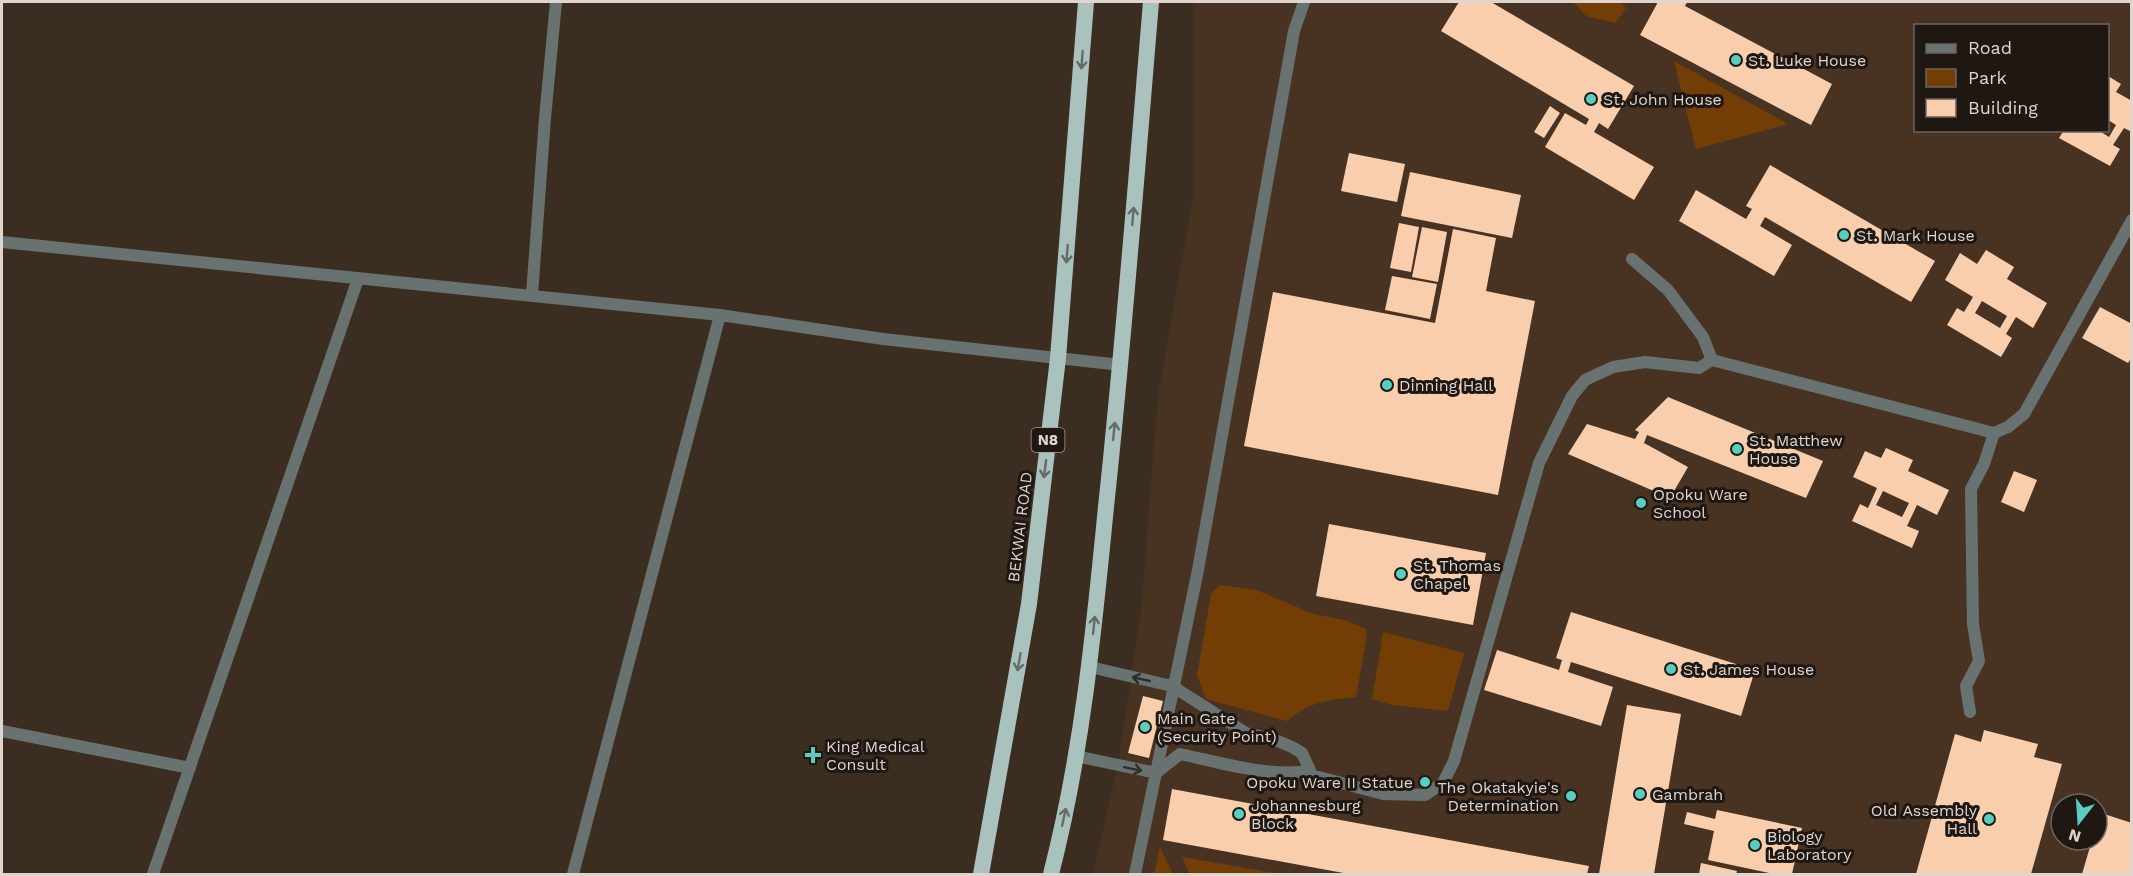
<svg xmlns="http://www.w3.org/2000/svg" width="2133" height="876" viewBox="0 0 2133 876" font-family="'Work Sans',sans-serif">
	<rect width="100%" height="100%" fill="#3c2d21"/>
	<path fill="#483323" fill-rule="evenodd" d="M1193,2H2131V874H1093L1118,764L1141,611L1158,395L1193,197ZM1916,26H2108V130H1916ZM2061,804H2097V840H2061Z"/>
	<path fill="#723e05" d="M1573,2H1621L1626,8L1615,23L1586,16Z
		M1674,61L1788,124L1696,149Z
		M1220,585L1256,590L1314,614L1344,620L1366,629L1367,635L1356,697C1327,700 1309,702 1287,721L1206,699L1197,675L1211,594Z
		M1383,632L1464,653L1448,711L1392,705L1372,699Z
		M1160,847L1173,874H1154Z
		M1182,857L1281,874H1190Z"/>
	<path fill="#f9ceac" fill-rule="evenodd" d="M1459,2H1491L1634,86L1608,129L1599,123L1594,132L1654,167L1634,200L1545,147L1565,113L1586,125L1589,119L1441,31Z
		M1658,2H1687L1685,6L1832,84L1811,125L1640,35Z
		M2108,76L2121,84L2116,92L2132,101V132L2124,128L2113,145L2120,149L2110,166L2059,138L2064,130H2098L2109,137L2116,125L2108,120Z
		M1550,106L1560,113L1544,138L1534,132Z
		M1349,153L1405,164L1397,202L1341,191Z
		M1770,165L1935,261L1911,302L1765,217L1760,226L1792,245L1774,276L1679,221L1696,190L1746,219L1752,209L1746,206Z
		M1410,172L1521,195L1512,238L1401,216Z
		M1399,223L1419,227L1411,272L1390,268Z
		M1422,227L1447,232L1438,282L1412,277Z
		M1453,229L1496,238L1486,291L1535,301L1498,495L1244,446L1273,292L1435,323Z
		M1986,250L2014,267L2007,279L2047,303L2033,328L2016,317L2006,334L2012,338L2001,357L1947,325L1957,308L1964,312L1973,297L1945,280L1960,253L1977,264ZM1982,301L2007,316L2000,328L1975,313Z
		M1392,276L1437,284L1430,319L1385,310Z
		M2100,307L2132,324V357L2128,363L2082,338Z
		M1668,397L1823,461L1806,498L1647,435L1644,443L1688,467L1670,498L1568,454L1587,424L1635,439L1639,432L1635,430Z
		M1886,448L1913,460L1908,471L1949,490L1937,515L1917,505L1907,526L1919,531L1912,548L1852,521L1860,504L1868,508L1877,488L1853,477L1865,451L1881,458ZM1883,491L1909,503L1902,517L1876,505Z
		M2014,471L2037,480L2024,512L2001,502Z
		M1329,524L1486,553L1473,625L1316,596Z
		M1571,612L1755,670L1741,716L1571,662L1568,672L1613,687L1601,726L1484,690L1497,650L1559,670L1562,660L1556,658Z
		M1143,696L1163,701L1149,758L1128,753Z
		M1627,705L1681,714L1654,874H1599Z
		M1984,730L2038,744L2034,757L2062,764L2031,874H1916L1955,734L1981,742Z
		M1172,789L1589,866L1587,874H1349L1163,840Z
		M1717,810L1802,828L1792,874H1774L1708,860L1714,831L1684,824L1687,812L1715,819Z
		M2101,813L2132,823V874H2082L2092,840H2097V825Z
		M1701,863L1737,871L1736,874H1699Z"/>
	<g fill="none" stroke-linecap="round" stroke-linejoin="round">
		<path stroke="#687371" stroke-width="12" d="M2,242L720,315L883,339L1121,365
			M1632,259L1668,290L1703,337L1712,360
			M532,295L545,118L556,2
			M1090,667L1172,686L1246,733L1273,739L1292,747L1302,753L1313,777
			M1970,712L1966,686L1979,661L1973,624L1971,489L1984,464L1994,433
			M2,731L190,768
			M1076,756L1156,773L1180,754C1218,762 1260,775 1300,772L1383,794L1425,795L1443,783L1454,761L1539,463L1572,396L1585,380L1613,367L1645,362L1699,368L1712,360L1994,433L2008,427L2024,414L2132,220
			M153,874L358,279
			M573,874L720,315
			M1135,874L1198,570L1294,31L1304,2"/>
		<path stroke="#aac2be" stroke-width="16" d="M981,874L1029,604L1058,358L1086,2
			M1051,874C1082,754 1094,630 1106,507C1124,339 1137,170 1151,2"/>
	</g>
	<defs><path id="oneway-shaft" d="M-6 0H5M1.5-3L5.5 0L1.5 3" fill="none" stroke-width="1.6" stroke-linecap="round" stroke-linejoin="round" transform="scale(1.5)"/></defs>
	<g stroke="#646c68">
		<use href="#oneway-shaft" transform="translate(1082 60) rotate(94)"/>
		<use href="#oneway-shaft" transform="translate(1133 216) rotate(-85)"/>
		<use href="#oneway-shaft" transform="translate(1067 254) rotate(95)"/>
		<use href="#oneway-shaft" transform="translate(1114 431) rotate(-84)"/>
		<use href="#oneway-shaft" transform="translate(1045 469) rotate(97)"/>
		<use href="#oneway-shaft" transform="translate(1094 625) rotate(-84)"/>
		<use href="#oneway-shaft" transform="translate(1019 662) rotate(100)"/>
		<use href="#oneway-shaft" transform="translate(1064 817) rotate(-78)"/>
	</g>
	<g stroke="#302e2a">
		<use href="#oneway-shaft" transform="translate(1141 679) rotate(-167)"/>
		<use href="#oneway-shaft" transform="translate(1133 769) rotate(12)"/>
	</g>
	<g fill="#58cec0" stroke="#1e1712" stroke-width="2">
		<circle cx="1736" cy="60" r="6"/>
		<circle cx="1591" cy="99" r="6"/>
		<circle cx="1844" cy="235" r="6"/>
		<circle cx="1387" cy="385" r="6"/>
		<circle cx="1737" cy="449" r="6"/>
		<circle cx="1641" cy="503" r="6"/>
		<circle cx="1401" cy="574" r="6"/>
		<circle cx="1671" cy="669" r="6"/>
		<circle cx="1145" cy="727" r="6"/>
		<path d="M810 746h6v6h6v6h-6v6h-6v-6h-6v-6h6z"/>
		<circle cx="1425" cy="782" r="6"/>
		<circle cx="1640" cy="794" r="6"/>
		<circle cx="1571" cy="796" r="6"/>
		<circle cx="1239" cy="814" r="6"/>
		<circle cx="1989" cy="819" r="6"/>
		<circle cx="1755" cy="845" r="6"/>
	</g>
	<g text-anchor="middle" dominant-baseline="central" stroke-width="6" stroke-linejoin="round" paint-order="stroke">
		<rect fill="#1e1712" stroke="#a59c96" stroke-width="1.5" x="1031.5" y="428" width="33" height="24" rx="4.5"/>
		<g font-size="15" font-weight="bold" fill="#dfd5ce">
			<text x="1048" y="440">N8</text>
		</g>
		<g font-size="16" fill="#dfd5ce" stroke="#1e1712" text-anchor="start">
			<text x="1748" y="60">St. Luke House</text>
			<text x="1603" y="99">St. John House</text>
			<text x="1856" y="235">St. Mark House</text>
			<text x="1399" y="385">Dinning Hall</text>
			<text x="1749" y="440">St. Matthew<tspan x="1749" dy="18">House</tspan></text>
			<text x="1653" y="494">Opoku Ware<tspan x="1653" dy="18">School</tspan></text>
			<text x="1413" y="565">St. Thomas<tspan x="1413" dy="18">Chapel</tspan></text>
			<text x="1683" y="669">St. James House</text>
			<text x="1157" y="718">Main Gate<tspan x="1157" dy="18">(Security Point)</tspan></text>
			<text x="826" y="746">King Medical<tspan x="826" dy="18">Consult</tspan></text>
			<text x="1413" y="782" text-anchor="end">Opoku Ware II Statue</text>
			<text x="1559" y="787" text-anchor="end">The Okatakyie's<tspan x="1559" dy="18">Determination</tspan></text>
			<text x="1652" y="794">Gambrah</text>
			<text x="1251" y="805">Johannesburg<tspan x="1251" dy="18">Block</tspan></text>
			<text x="1977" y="810" text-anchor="end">Old Assembly<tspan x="1977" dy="18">Hall</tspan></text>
			<text x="1767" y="836">Biology<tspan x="1767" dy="18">Laboratory</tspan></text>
		</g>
		<g font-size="16" fill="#dfd5ce" stroke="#1e1712">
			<text transform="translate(1020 527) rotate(-83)">BEKWAI ROAD</text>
		</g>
	</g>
	<rect width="2133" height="876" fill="none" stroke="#dfd5ce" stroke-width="6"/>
	<rect x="1914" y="24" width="195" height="108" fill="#1e1712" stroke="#6b635d" stroke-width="1.5"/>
	<rect x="1926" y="44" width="30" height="9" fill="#687371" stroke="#6b635d" stroke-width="1.5"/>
	<text x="1968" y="54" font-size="18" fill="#dfd5ce">Road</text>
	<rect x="1926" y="69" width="30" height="18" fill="#723e05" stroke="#6b635d" stroke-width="1.5"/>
	<text x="1968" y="84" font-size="18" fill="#dfd5ce">Park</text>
	<rect x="1926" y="99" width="30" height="18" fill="#f9ceac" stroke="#6b635d" stroke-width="1.5"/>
	<text x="1968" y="114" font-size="18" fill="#dfd5ce">Building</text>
	<g transform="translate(2079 822) rotate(197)"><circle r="28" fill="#1e1712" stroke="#6b635d" stroke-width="1.5"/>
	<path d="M0-4.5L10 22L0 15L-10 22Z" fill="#58cec0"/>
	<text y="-9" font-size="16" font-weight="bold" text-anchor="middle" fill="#dfd5ce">N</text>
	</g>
</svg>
